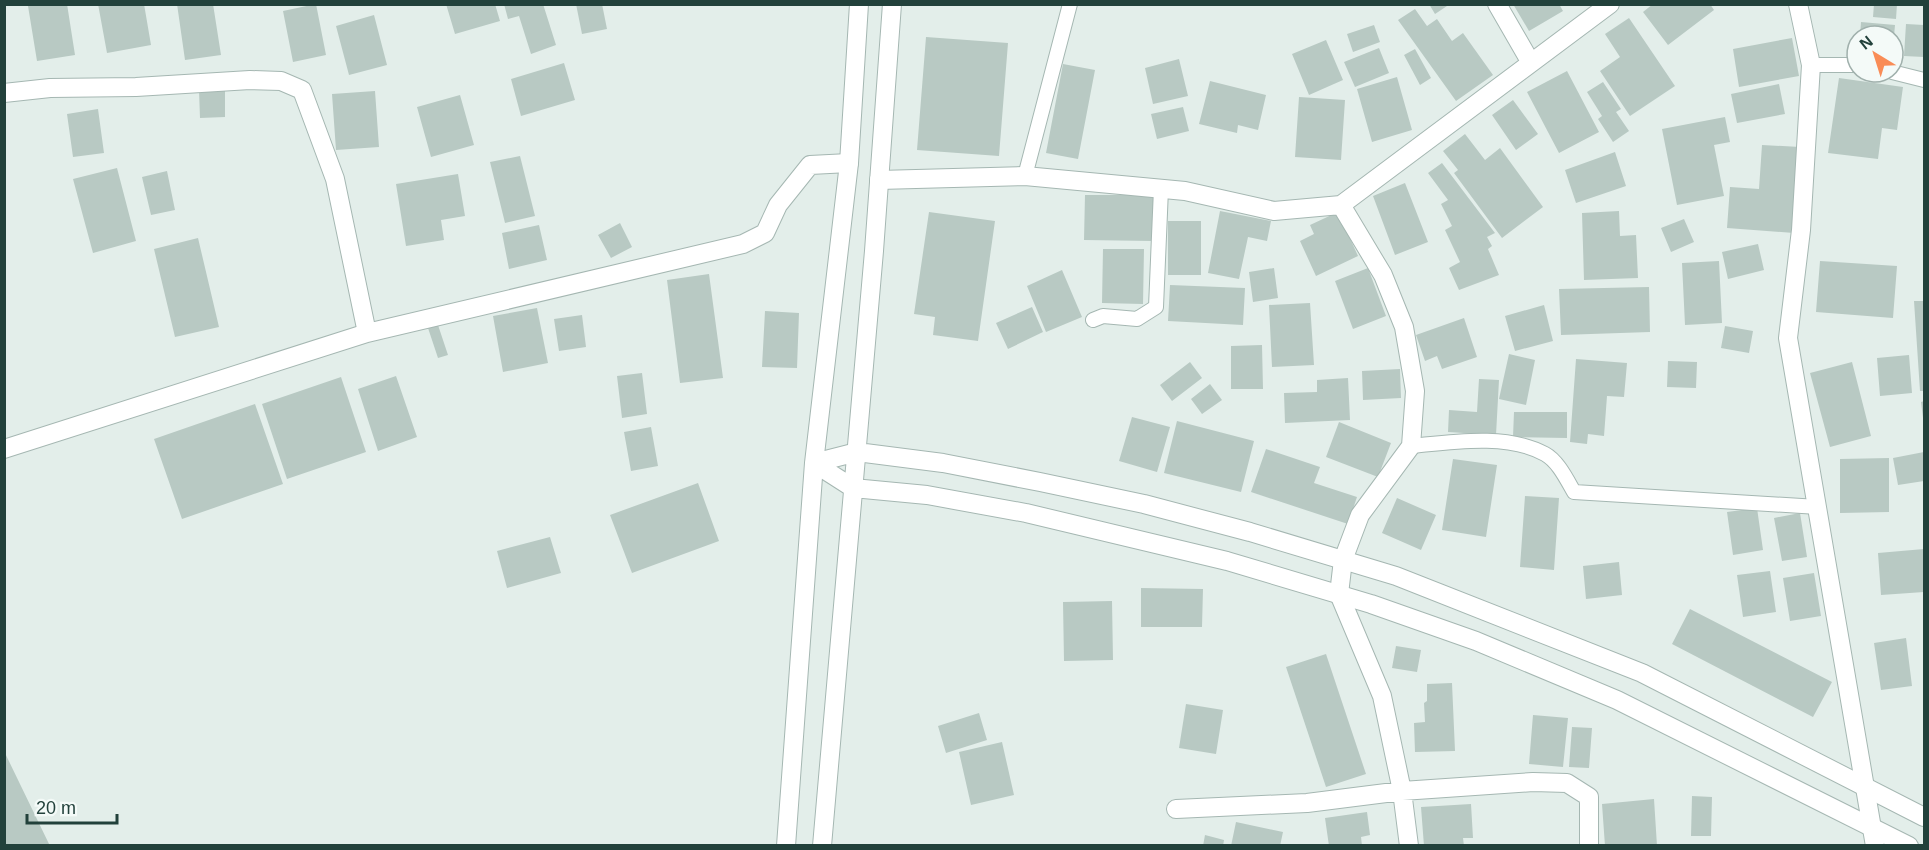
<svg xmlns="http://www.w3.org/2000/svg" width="1929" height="850" viewBox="0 0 1929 850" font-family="Arial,sans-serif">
	<rect width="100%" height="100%" fill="#e3eeea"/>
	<path fill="#b8c9c3" d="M35,4H67L75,55L37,61L28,6Z
		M98,4H144L151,45L107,53Z
		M177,4H213L221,55L185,60Z
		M316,4L326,55L293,62L283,11Z
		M446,4H495L500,21L455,34Z
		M504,4H543L556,45L531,54L519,16L508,19Z
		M576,4H602L607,29L582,34Z
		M1429,4H1450L1435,14Z
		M1513,4H1559L1563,11L1529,31Z
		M1653,4H1710L1714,10L1668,45L1643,12Z
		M1874,4H1897L1896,19L1873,17Z
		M1415,9L1427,26L1437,19L1452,41L1463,33L1493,75L1456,101L1398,20Z
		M374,15L387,65L349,75L336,26Z
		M1629,18L1675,86L1630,116L1600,71L1620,57L1605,34Z
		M1861,22L1895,25L1894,36H1860Z
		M1906,24L1924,25V57L1904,56Z
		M1374,25L1380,42L1353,52L1347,34Z
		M926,37L1008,43L999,156L917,150Z
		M1792,38L1799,76L1739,87L1733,49Z
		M1326,40L1343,80L1309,95L1292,54Z
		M1379,48L1389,73L1355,87L1344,62Z
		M1415,49L1431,78L1420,85L1404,55Z
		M1179,59L1188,96L1153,104L1145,68Z
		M564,63L575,100L521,116L511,79Z
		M1063,64L1095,70L1078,159L1046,153Z
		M1567,71L1599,132L1559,153L1527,92Z
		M1397,77L1412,130L1372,142L1357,89Z
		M1839,78L1903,87L1897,130L1882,128L1878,159L1828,153Z
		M1210,81L1266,95L1258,130L1238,125L1237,133L1199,124Z
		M1603,82L1621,109L1616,112L1629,131L1613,142L1598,119L1602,116L1587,92Z
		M1779,84L1785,114L1737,123L1731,94Z
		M225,89V117L200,118L199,90Z
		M375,91L379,147L336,150L332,94Z
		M460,95L474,145L431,157L417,107Z
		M1299,97L1345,100L1341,160L1295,157Z
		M1513,100L1538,134L1516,150L1492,115Z
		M1183,107L1189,131L1157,139L1151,114Z
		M98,109L104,153L73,157L67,114Z
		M1725,117L1730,142L1714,145L1724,196L1677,205L1662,129Z
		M1465,134L1485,160L1500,148L1543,207L1502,238L1454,173L1458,170L1443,151Z
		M1762,145L1800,147L1794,233L1727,228L1730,187L1759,189Z
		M1615,152L1626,186L1576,203L1565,170Z
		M520,156L535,216L505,223L490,162Z
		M1442,163L1495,233L1487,237L1492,246L1488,249L1499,275L1459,290L1449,268L1460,262L1445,230L1452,226L1441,204L1448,200L1428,173Z
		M117,168L136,241L93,253L73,179Z
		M167,171L175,210L151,215L142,177Z
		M458,174L465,216L441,220L444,240L406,246L396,184Z
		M1405,183L1428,242L1395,255L1373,196Z
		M1085,195H1153V241L1084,240Z
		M1220,211L1271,221L1267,241L1248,237L1239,279L1208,273Z
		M1619,211L1620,236L1636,235L1638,278L1584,280L1582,213Z
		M929,212L995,221L978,341L933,335L935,317L914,314Z
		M1338,212L1358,256L1316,276L1300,241L1314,234L1310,225Z
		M1684,219L1694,242L1671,252L1661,228Z
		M1168,221H1201V275H1168Z
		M620,223L632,247L611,258L598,235Z
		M539,225L547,260L509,269L502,233Z
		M198,238L219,327L175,337L154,249Z
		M1758,244L1764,270L1728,279L1722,252Z
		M1103,249H1144L1143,304L1102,303Z
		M1719,261L1722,323L1685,325L1682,263Z
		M1820,261L1897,266L1893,318L1816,312Z
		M1274,268L1278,298L1253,302L1249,272Z
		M1368,268L1386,316L1353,329L1335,281Z
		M1062,270L1082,317L1046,332L1027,286Z
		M709,274L723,378L680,383L667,280Z
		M1170,285L1245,288L1243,325L1168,321Z
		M1649,287L1650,332L1561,335L1559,289Z
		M1914,301H1924V391H1920Z
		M1310,303L1314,365L1272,367L1269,305Z
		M1544,305L1553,341L1515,351L1505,316Z
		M1032,307L1043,332L1008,349L996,323Z
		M537,308L548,363L503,372L493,316Z
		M765,311L799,313L797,368L762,367Z
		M582,315L586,347L559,351L554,319Z
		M1464,318L1477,357L1442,369L1437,356L1425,361L1416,335Z
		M438,325L448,355L438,358L428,328Z
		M1725,326L1753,331L1749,353L1721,348Z
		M1262,345L1263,389H1231V346Z
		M1509,354L1535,360L1526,405L1499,399Z
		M1909,355L1912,393L1880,396L1877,358Z
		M1576,359L1627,363L1624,397L1607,396L1604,436L1588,434L1587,444L1570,442Z
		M1668,361L1697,362L1696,388L1667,387Z
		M1190,362L1202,378L1172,401L1160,385Z
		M1852,362L1871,436L1830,447L1810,373Z
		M1400,369L1401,398L1363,400L1362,371Z
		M642,373L647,414L622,418L617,376Z
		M396,376L417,437L378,451L358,389Z
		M341,377L366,452L287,479L262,404Z
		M1348,378L1350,420L1285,423L1284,393L1317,392V380Z
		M1479,379L1499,380L1496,435L1448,432L1449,410L1477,412Z
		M1210,384L1222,400L1202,414L1191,399Z
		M1924,401V418H1923L1921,402Z
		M255,404L283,484L182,519L154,439Z
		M1514,412H1567V438L1513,437Z
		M1132,417L1170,427L1157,472L1119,461Z
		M1177,421L1254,441L1241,492L1164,473Z
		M1339,422L1391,443L1378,477L1326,457Z
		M651,427L658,466L631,471L624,432Z
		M1266,449L1320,467L1314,483L1357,497L1348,524L1251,492Z
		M1924,452V481L1898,485L1893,458Z
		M1889,458V512L1840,513V459Z
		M1453,459L1497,465L1486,537L1442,530Z
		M698,483L719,541L632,573L610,515Z
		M1525,496L1559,498L1554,570L1520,567Z
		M1397,498L1436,515L1421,550L1382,533Z
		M1757,508L1763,550L1733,555L1727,512Z
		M1800,513L1807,557L1782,561L1774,518Z
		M550,537L561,573L507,588L497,551Z
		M1924,549V592L1881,595L1878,553Z
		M1619,562L1622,595L1586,599L1583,566Z
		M1770,571L1776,612L1743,617L1737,575Z
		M1814,573L1821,616L1790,621L1783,578Z
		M1141,588L1203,589L1202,627H1141Z
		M1112,601L1113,660L1064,661L1063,602Z
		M1690,609L1832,682L1813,717L1672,644Z
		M1906,638L1912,686L1881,690L1874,643Z
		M1396,646L1421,650L1417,672L1392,668Z
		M1326,654L1366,774L1326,787L1286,667Z
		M1452,683L1455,751L1415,752L1414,723L1425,722L1424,703L1427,701V684Z
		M1186,704L1223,710L1216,754L1179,748Z
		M979,713L987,740L946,753L938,726Z
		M1533,715L1568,718L1563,767L1529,764Z
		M1572,727L1592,728L1589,768L1569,767Z
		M1002,742L1014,795L971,805L959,752Z
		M4,751L50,846H4Z
		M1692,796L1712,797L1711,836H1691Z
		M1654,799L1657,846H1605L1602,804Z
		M1471,804L1473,838H1463L1464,846H1424L1421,807Z
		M1367,812L1370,835L1361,837L1362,846H1329L1325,818Z
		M1236,822L1283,832L1280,846H1231Z
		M1205,835L1224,840L1223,846H1203Z"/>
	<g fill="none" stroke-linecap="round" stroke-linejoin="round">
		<g stroke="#a5b7b2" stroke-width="16">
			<path id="service" d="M1811,65H1857
				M1892,72L1924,80
				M1025,176L1070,4
				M1093,320L1103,316L1137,319L1156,307L1161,189
				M1411,446C1452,442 1507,433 1545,454C1558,461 1567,480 1574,492L1818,507"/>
		</g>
		<g stroke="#a5b7b2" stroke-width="20">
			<path id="minor" d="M1497,4L1531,63
				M1798,4L1811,65L1801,230L1788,338L1875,846
				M4,93L50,88L136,87L250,80L281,81L302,90L335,179L367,333
				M879,180L1025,176L1185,191L1274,211L1341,205L1610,4
				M1341,205L1383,275L1404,327L1415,391L1411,446L1360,515L1343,560L1339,594L1382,696L1402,791L1409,846
				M4,449L367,333L743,244L765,233L778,205L810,165L849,163
				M1176,809L1307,803L1402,791L1533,782L1567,783L1589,797V846"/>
		</g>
		<g stroke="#a5b7b2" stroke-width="20">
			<path id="tertiary" d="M814,463L857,452L943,463L1040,482L1144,504L1250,532L1396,576L1642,673L1924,817
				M814,463L853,488L927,495L1026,513L1227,561L1371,604L1476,641L1617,700L1909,846
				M786,846L814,463L849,163L859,4
				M822,846L874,251L892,4"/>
		</g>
		<use href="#service" stroke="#fff" stroke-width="14"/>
		<use href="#minor" stroke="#fff" stroke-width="18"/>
		<use href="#tertiary" stroke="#fff" stroke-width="18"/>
	</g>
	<rect width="1929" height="850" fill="none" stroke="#22413b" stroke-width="12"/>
	<g transform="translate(1875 54) rotate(322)"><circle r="28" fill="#f4faf8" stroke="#a0b0ac" stroke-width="1.5"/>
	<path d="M0-4.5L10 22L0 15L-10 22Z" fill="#f98c56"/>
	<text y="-9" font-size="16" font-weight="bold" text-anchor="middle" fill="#22413b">N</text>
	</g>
	<path d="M27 814v9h90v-9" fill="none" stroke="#22413b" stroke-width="3"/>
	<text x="36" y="814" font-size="18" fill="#22413b" stroke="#f4faf8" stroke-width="4.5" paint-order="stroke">20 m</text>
</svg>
